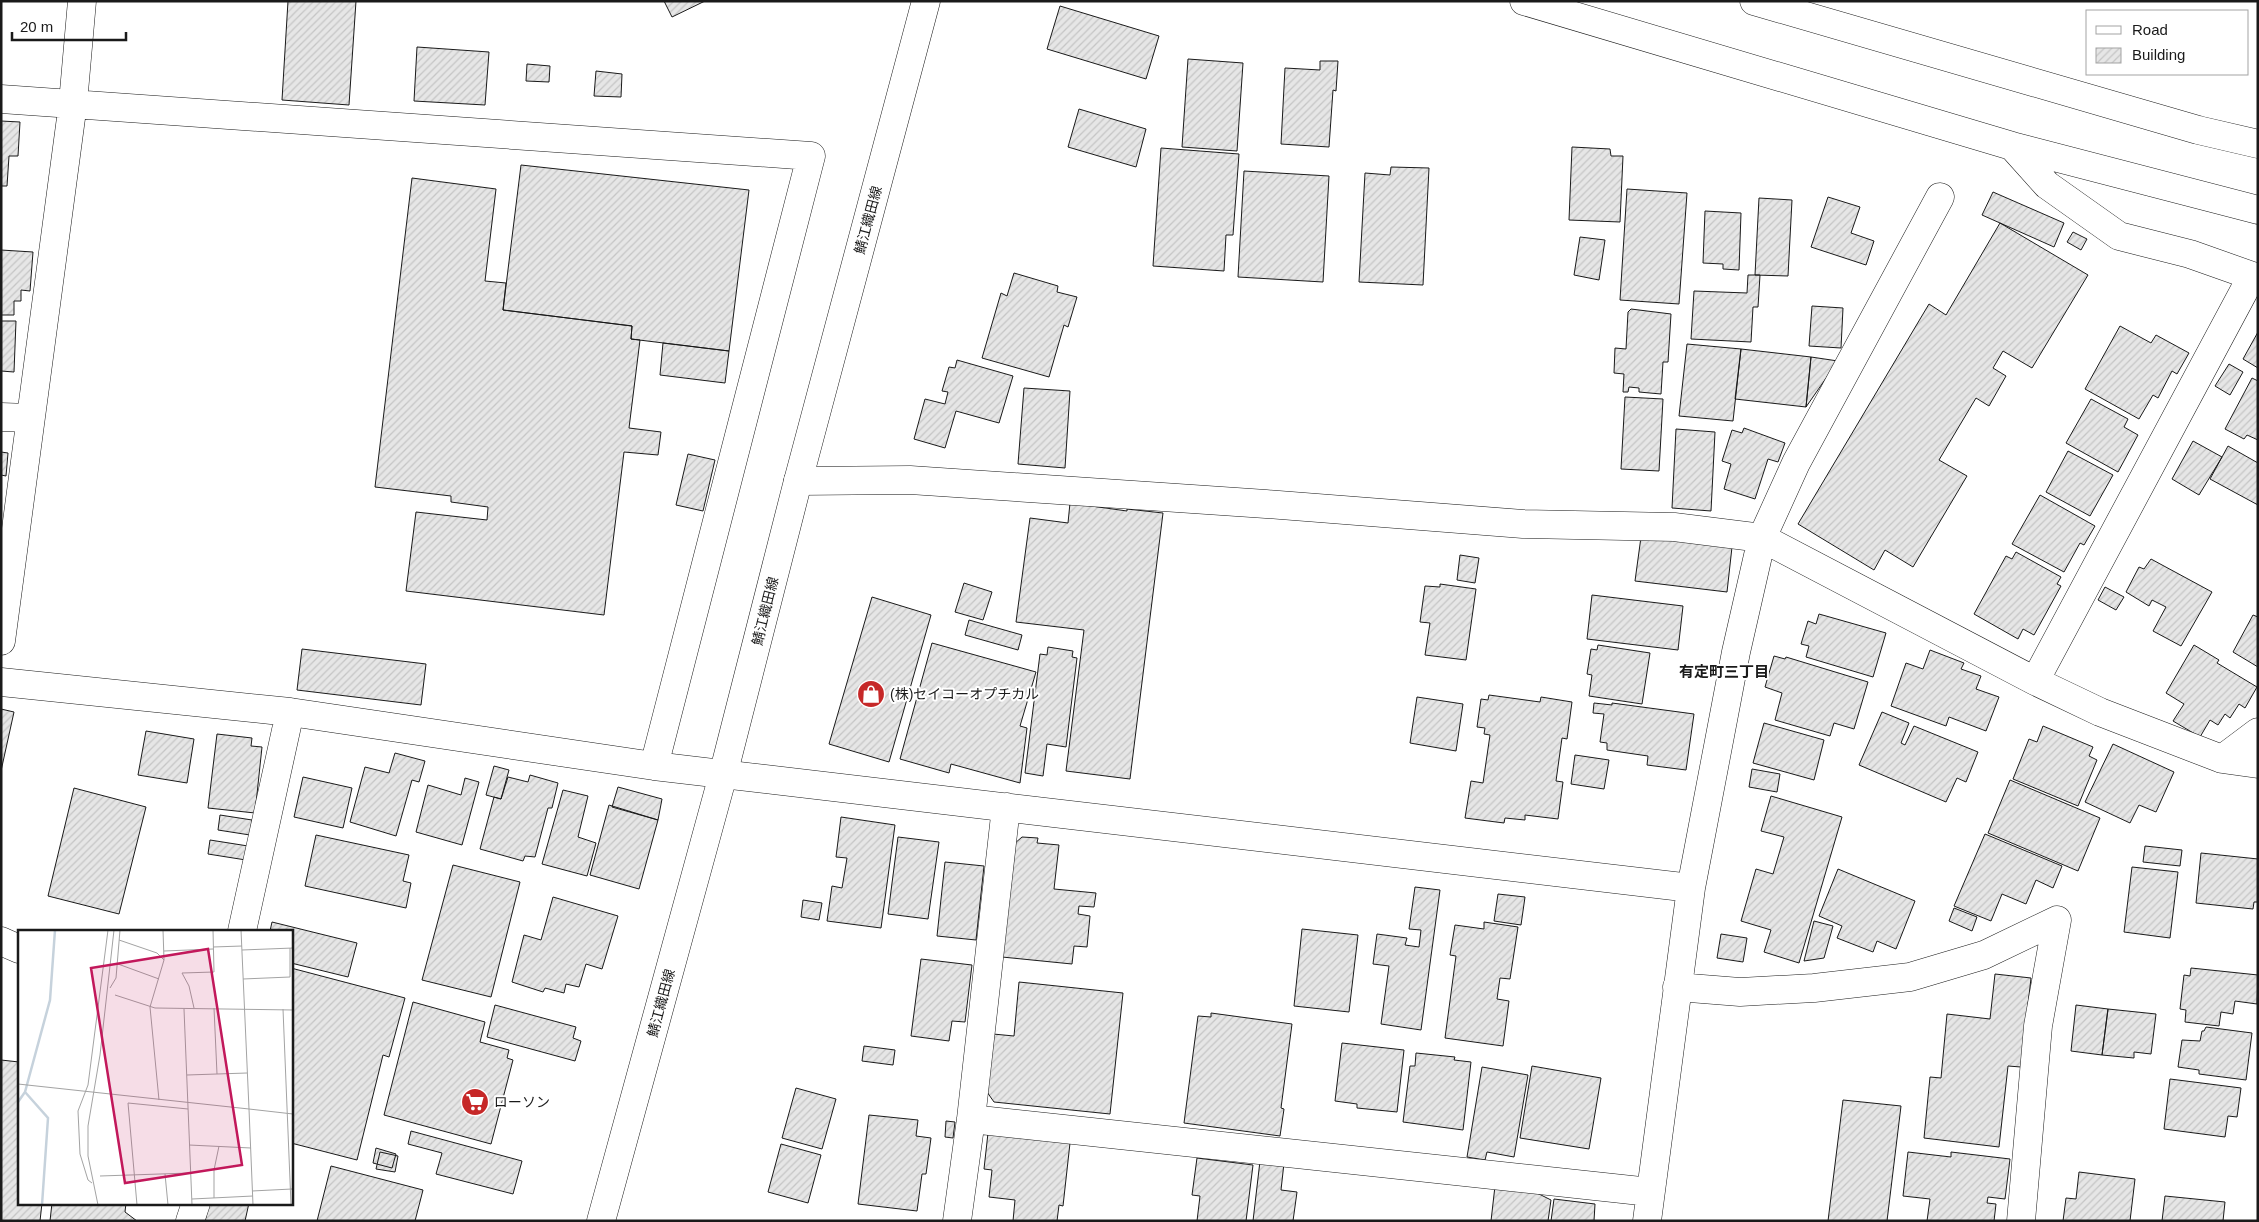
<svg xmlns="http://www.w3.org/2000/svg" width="2259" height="1222" viewBox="0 0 2259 1222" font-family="Helvetica,'Noto Sans JP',sans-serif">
	<defs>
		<pattern id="building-hatch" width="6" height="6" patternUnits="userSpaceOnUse" patternTransform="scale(1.25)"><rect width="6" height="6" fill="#e6e6e6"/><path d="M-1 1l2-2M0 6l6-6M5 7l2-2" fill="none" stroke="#c5c5c5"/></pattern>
	</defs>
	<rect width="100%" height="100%" fill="#fff"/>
	<path fill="url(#building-hatch)" stroke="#1a1a1a" d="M288,1H356L349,105L282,100Z
		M664,1H705L672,17Z
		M1060,6L1159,36L1146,79L1047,49Z
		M417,47L489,52L485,105L414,101Z
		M1188,59L1243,63L1237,151L1182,147Z
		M1320,61H1338L1336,91L1333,90L1329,147L1281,144L1285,68L1320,70Z
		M527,64L550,66L549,82L526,81Z
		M596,71L622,74L621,97L594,96Z
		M1079,109L1146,129L1136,167L1068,147Z
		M1,121L20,122L18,156H9L7,186H1Z
		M1572,147L1610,149L1611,156H1623L1620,222L1569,220Z
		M1161,148L1239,154L1233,235H1226L1224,271L1153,266Z
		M521,165L749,190L729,351L631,339L632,326L503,310Z
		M1391,167L1429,168L1423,285L1359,282L1365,173L1390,175Z
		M1244,171L1329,176L1323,282L1238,277Z
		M412,178L496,189L485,281L506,283L503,310L632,326L631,339L640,340L629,428L661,432L658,455L624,452L604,615L406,591L416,512L487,520L488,507L451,502V496L375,487Z
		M1627,189L1687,193L1679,304L1620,300Z
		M1993,192L2064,223L2054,247L1982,215Z
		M1828,197L1860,207L1851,233L1874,241L1866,265L1811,247Z
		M1759,198L1792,200L1788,276L1755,275Z
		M1705,211L1741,213L1739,270L1723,269V264L1703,263Z
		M2000,223L2088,275L2032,368L2003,351L1993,368L2006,376L1989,406L1976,398L1939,460L1967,476L1913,567L1885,550L1874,570L1798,524L1929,304L1946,315Z
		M2073,232L2087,239L2081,250L2067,242Z
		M1580,237L1605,240L1599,280L1574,275Z
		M1,250L33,252L30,291L21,290V301H14V315H1Z
		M1014,273L1058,286L1057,292L1077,297L1068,327L1064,325L1049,377L982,358L1001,293L1007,296Z
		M1748,275H1760L1758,307H1753L1751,342L1691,339L1694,291L1747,293Z
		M1812,306L1843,308L1841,348L1809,346Z
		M1631,309L1671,314L1668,362H1663L1661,394L1639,392V388L1629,387L1628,392H1623L1624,374L1614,373L1615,348L1626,349L1628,312Z
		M1,321H16L14,372L1,371Z
		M2120,326L2151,343L2156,335L2189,353L2177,374L2172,371L2158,398L2153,395L2139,419L2085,389Z
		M2258,332V368L2243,359Z
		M663,343L729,351L725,383L660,375Z
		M1687,344L1741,349L1733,421L1679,416Z
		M1741,349L1811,357L1806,407L1735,399Z
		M1811,357L1838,361L1806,407Z
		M957,360L1013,376L999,423L956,411L945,448L914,439L925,399L945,404L948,392L942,391L949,367L955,368Z
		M2229,364L2243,372L2230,395L2215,386Z
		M2252,378L2258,381V440L2247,435L2244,439L2225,429Z
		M1024,388L1070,391L1065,468L1018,464Z
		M1625,397L1663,399L1659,471L1621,469Z
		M2091,399L2128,419L2124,427L2138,435L2118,472L2066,443Z
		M1744,428L1785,443L1778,462L1768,459L1755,499L1724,489L1731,464L1722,461L1732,430L1742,433Z
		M1676,429L1715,432L1711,511L1672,508Z
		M2193,441L2222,457L2199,495L2172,479Z
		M2228,446L2258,463V505L2210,479Z
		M2068,451L2113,475L2090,516L2046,492Z
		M1,452L8,453L6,476L1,475Z
		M688,454L715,460L703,511L676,505Z
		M2040,495L2095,526L2084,545L2080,543L2064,572L2012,544Z
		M1070,503L1127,511V509L1163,513L1130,779L1066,771L1084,630L1016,622L1030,518L1068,523Z
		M1641,537L1732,547L1727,592L1635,581Z
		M2016,552L2061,577L2057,584L2061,586L2034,635L2023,629L2018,639L1974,614L2006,556L2012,559Z
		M1460,555L1479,558L1475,583L1457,580Z
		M2151,559L2212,592L2181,646L2153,631L2166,607L2152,600L2149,606L2126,592L2139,567L2144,569Z
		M964,583L992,592L983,620L955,612Z
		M1440,584L1476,589L1466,660L1425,655L1430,623L1420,622L1425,586L1440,587Z
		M2105,587L2124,597L2116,610L2098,600Z
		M1592,595L1683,606L1678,650L1587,639Z
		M872,597L931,615L889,762L829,744Z
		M1819,614L1886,633L1873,677L1806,657L1809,646L1801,644L1808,621L1816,624Z
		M2253,615L2258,617V667L2233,652Z
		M969,620L1022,635L1018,650L965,635Z
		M932,643L1036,672L1020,726L1027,728L1020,783L951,764L949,773L900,759Z
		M1598,645L1650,653L1642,704L1589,696L1592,675L1587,674L1591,649L1597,650Z
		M2194,645L2219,660L2217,663L2257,687L2245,708L2239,704L2230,718L2225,714L2218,725L2210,720L2200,737L2173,721L2184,704L2166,693Z
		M1048,647L1073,651L1072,657L1077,658L1066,747L1047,744L1043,776L1025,773L1040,654L1047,655Z
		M302,649L426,664L421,705L297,690Z
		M1930,650L1964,663L1961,669L1981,676L1976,689L1999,697L1986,731L1949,717L1946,726L1891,706L1906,663L1923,669Z
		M1774,656L1785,659L1786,657L1868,682L1854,729L1834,723L1830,736L1775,720L1782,693L1765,687Z
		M1489,695L1540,702L1541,697L1572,702L1567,739L1562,738L1556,781L1563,782L1558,819L1525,815V820L1505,818L1504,823L1465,818L1471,781L1483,783L1490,735L1484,734L1485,728L1477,727L1481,699L1488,700Z
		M1417,697L1463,704L1456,751L1410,743Z
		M1594,703L1612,705V703L1694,714L1686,770L1647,765L1648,756L1607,750V743L1600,742L1604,714L1593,713Z
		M1,709L14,712L1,771Z
		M1882,712L1909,723L1901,743L1905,745L1914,726L1978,752L1966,782L1957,778L1946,802L1859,765Z
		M1764,723L1824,740L1814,780L1753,763Z
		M2043,726L2093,747L2089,756L2097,760L2078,806L2013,779L2029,739L2037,742Z
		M146,731L194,739L187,783L138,775Z
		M217,734L252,738L251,746L262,747L255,813L208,808Z
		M2113,744L2174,772L2156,812L2139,805L2130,823L2085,802Z
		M395,753L425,761L419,782L412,780L396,836L350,822L365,767L389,773Z
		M1575,755L1609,760L1604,789L1571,784Z
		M494,766L509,770L501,799L486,795Z
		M1752,769L1780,774L1777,792L1749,787Z
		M530,775L558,783L552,808H548L535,857L525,856L523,861L480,849L494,797L501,799L508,777L528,782Z
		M303,777L352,788L343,828L294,817Z
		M465,778L479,782L462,845L416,832L428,785L461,795Z
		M2010,780L2100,818L2078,871L1988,833Z
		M618,787L662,799L658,820L612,807Z
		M74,788L146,807L119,914L48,896Z
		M563,790L588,796L578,837L596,843L587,876L542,864Z
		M1771,796L1842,817L1799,963L1764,952L1771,930L1741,921L1756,869L1773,874L1784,837L1761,831Z
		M609,805L658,820L639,889L590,875Z
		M220,815L252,820L250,835L218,830Z
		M841,817L895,825L881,928L827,921L832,886L842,888L847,858L836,857Z
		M1985,834L2062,866L2053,888L2036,880L2026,904L2002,894L1991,921L1954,906Z
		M316,835L409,855L403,881L411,883L406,908L305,886Z
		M898,837L939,842L928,919L888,914Z
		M1022,837L1038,838L1037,843L1059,845L1054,889L1096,893L1094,907L1079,906L1078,914L1090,916L1087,947L1074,946L1072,964L1002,957L1014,844Z
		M210,840L248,846L246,860L208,854Z
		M2145,846L2182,850L2180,866L2143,862Z
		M2201,853L2258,859V902H2254L2253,909L2196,903Z
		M945,862L984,866L976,940L937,936Z
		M453,865L520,882L491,997L422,980Z
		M2132,867L2178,872L2170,938L2124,932Z
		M1838,869L1915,901L1896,949L1877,941L1873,952L1837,938L1842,926L1819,916Z
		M1415,887L1440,890L1421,1030L1381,1024L1389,966L1373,964L1377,934L1407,938L1405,945L1419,947L1421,930L1409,929Z
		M1498,894L1525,897L1521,925L1494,921Z
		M553,897L618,916L602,969L586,964L579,987L566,984L564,993L545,988L543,992L512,982L524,935L541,940Z
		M803,900L822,903L819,920L801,917Z
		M1954,908L1977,917L1972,931L1949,921Z
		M1814,921L1833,926L1824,958L1804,961Z
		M272,922L357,943L348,977L291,963V931H270Z
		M1484,922L1518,927L1510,979L1500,978L1497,999L1509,1001L1503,1046L1445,1038L1456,956L1450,955L1455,925L1484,929Z
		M1302,929L1358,935L1349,1012L1294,1006Z
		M1721,934L1747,938L1743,962L1717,958Z
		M921,959L972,965L965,1022L952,1021L949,1041L911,1036Z
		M291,968L405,998L389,1057L383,1055L357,1160L291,1143Z
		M2191,968L2258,975L2257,1004L2235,1001L2233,1014L2221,1012L2219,1026L2185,1022L2186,1010L2180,1009L2184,975L2190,976Z
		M1995,974L2031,978L2021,1067L2008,1066L1999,1147L1924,1138L1930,1077L1941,1078L1947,1014L1990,1019Z
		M1019,982L1123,993L1110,1114L994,1102L987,1092L993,1034L1014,1036Z
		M413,1002L485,1022L480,1042L509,1050L507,1058L513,1060L491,1144L384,1115Z
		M495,1005L576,1027L573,1038L581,1041L575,1061L487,1037Z
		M2076,1005L2108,1009L2102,1055L2071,1051Z
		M2108,1009L2156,1014L2151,1054L2134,1052V1058L2102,1055Z
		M1211,1013L1292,1024L1281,1108L1284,1109L1280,1136L1184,1123L1198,1016L1211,1017Z
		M2206,1027L2252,1033L2246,1080L2199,1074V1070L2178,1067L2182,1040L2200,1041L2202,1031H2204Z
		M1342,1043L1404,1050L1397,1112L1357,1108V1104L1335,1101Z
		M864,1046L895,1050L893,1065L862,1061Z
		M1416,1053L1455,1057L1454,1060L1471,1062L1463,1130L1403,1122L1410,1066H1415Z
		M1,1060L19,1062V1203H42L40,1221H1Z
		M1532,1066L1601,1078L1589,1149L1520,1138Z
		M1482,1067L1528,1075L1514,1157L1487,1152L1485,1160L1467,1157Z
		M2170,1079L2241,1088L2237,1117L2228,1116L2225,1137L2164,1129Z
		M796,1088L836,1099L822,1149L782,1138Z
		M1843,1100L1901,1106L1887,1221H1828Z
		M869,1115L918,1120L916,1136L931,1138L926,1174H922L917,1211L858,1204Z
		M946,1121L955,1122L953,1138L945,1137Z
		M411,1131L522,1161L513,1194L436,1174L442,1153L408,1144Z
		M988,1133L1070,1143L1063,1206L1059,1205L1057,1221H1013L1015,1200L989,1197L992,1170L984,1169Z
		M781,1144L821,1155L808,1203L768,1192Z
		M376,1148L396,1154L392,1168L373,1163Z
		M380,1152L398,1156L395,1172L376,1169Z
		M1908,1152L1951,1157V1152L2010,1159L2005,1199L1988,1197L1987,1203L1996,1204L1994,1221H1927L1930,1199L1903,1196Z
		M1197,1158L1253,1165L1246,1221H1197L1200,1196L1192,1195Z
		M1260,1161L1284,1163L1281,1190L1297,1192L1293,1221H1253Z
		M331,1166L423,1190L415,1221H317Z
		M2079,1172L2135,1179L2130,1221H2063L2066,1198L2076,1199Z
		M1495,1186L1531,1190L1551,1200L1548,1221H1491Z
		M2165,1196L2225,1202L2223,1221H2162Z
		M1554,1199L1595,1204L1594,1221H1551Z
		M52,1203H126L125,1212L137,1221H50Z
		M209,1203H249L245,1221H205Z"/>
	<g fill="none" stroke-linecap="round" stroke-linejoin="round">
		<g stroke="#1a1a1a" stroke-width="29">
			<path id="street" d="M1524,1L2012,146L2258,210
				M1754,1L2198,130L2258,144
				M1,99L811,156L654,766
				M2012,146L2047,185L2119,236L2190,254L2258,278
				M1,417L30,418
				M798,481L910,480L1266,504L1523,524L1674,527L1762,538L2035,681L2100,712L2222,759L2258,764
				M1,641L73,103L82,1
				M2035,681L2252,276
				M1,682L290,712L654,766L1691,888
				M2222,759L2258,732
				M242,931L290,712
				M1,941L19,949
				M1677,987L1740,992L1814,988L1910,977L1984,955L2057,920L2038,1026L2021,1221
				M971,1119L1650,1192
				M190,1221L196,1203
				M957,1221L971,1119L1006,807
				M1647,1221L1691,888L1736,652L1762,538L1796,463L1940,197"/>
		</g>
		<g stroke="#1a1a1a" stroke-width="29">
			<path id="secondary" d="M601,1221L723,775L798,481L926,1"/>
		</g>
		<use href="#street" stroke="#fff" stroke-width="28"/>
		<use href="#secondary" stroke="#fff" stroke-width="28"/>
	</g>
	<defs>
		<g id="shop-disc" transform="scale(1.4375)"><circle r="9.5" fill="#c62828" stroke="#fff"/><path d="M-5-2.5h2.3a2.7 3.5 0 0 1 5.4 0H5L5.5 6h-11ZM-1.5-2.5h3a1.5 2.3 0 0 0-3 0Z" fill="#fff"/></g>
		<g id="supermarket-disc" transform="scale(1.4375)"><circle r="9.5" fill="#c62828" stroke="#fff"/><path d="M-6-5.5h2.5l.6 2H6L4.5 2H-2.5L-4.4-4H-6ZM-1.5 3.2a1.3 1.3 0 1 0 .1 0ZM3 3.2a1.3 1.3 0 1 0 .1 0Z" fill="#fff"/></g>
	</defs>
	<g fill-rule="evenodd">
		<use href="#shop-disc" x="871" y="694"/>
		<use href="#supermarket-disc" x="475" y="1102"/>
	</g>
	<g text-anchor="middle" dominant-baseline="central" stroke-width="4" stroke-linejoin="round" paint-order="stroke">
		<g font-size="14" fill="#1a1a1a" stroke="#fff">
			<text transform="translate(868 220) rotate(-75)">鯖江織田線</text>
			<text transform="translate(765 611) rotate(-76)">鯖江織田線</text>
			<text transform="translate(661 1003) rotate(-75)">鯖江織田線</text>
		</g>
		<g font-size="14" fill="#1a1a1a" stroke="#fff" text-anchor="start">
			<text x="890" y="694">(株)セイコーオプチカル</text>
			<text x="494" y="1102">ローソン</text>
		</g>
		<g font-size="15" font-weight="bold" fill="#1a1a1a" stroke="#fff">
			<text x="1724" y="671">有定町三丁目</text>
		</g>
	</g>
	<g transform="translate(18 930)">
		<rect width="275" height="275" fill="#fff"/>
		<path fill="none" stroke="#c6d2dc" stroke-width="2.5" d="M7,162L30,188L24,275M0,172L7,162L32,70L37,0"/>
		<path fill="none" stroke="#a3a3a3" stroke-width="1" d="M223,0L231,179L275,184M101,10L139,23L146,30M195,17L224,16M224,20L275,18M146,21L195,19M100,34L141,49M225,49L272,47V18M92,58L98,48L102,0M97,65L137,78L275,80M176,78L171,56L164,43L196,42L195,0M196,78L199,144M166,79L174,275M265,79L273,275M169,145L229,143M0,154L231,179L235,275M141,170L132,77L146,30L145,0M171,215L233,218M147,244L150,275M82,246L172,243M74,253L70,250L62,224L60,181L70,155L90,0M234,261L274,259M196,268V240L201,216M174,269L235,266M80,275L70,226V196L82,125L96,0M119,275L110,173L170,179"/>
		<path fill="#c2185b" fill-opacity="0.15" stroke="#c2185b" stroke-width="2.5" d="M190,19L224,235L107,253L73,38Z"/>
		<rect width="275" height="275" fill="none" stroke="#1a1a1a" stroke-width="2.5"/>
	</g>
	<rect width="2259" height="1222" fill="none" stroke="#1a1a1a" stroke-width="5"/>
	<rect x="2086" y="10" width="162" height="65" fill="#ffffff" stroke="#a3a3a3"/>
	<rect x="2096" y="26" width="25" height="8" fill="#ffffff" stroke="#a3a3a3"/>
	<text x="2132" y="35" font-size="15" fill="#1a1a1a">Road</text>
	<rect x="2096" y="48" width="25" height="15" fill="url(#building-hatch)" stroke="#a3a3a3"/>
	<text x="2132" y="60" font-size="15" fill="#1a1a1a">Building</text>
	<path d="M12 32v8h114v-8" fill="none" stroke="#1a1a1a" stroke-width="2.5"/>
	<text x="20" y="32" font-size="15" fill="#1a1a1a" stroke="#ffffff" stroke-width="4" paint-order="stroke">20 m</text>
</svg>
